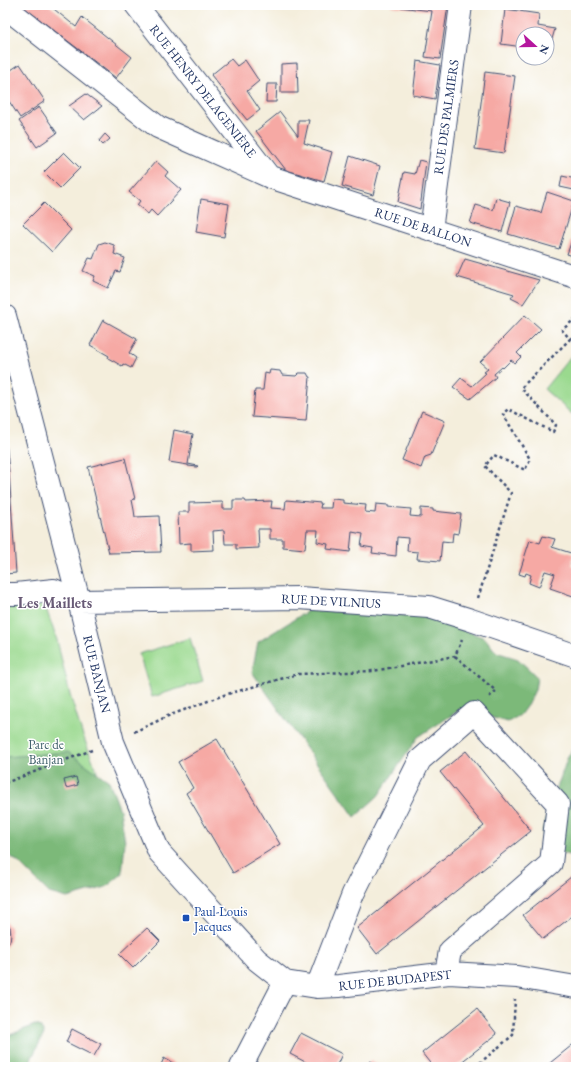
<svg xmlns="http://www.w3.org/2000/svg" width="581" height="1072" viewBox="0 0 581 1072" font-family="'EB Garamond',serif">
	<rect width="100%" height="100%" fill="#fff"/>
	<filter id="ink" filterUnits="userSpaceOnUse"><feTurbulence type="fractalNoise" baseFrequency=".025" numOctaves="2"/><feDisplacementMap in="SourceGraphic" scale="8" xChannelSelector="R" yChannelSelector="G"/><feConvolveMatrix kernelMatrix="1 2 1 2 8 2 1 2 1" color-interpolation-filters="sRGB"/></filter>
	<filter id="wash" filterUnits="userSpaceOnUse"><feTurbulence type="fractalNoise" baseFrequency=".012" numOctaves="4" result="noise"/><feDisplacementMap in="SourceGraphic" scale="16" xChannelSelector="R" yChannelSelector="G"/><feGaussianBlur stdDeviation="0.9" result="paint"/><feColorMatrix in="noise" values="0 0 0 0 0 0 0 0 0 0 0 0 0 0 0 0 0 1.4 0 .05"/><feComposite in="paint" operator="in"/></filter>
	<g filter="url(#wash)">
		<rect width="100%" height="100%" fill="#f4eedc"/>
		<path fill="#9ad98e" stroke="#5a8476" d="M576,350V408L572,414L544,389Z
			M5,600H37L47,611L57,640L70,695L82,733L100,779L5,810Z
			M190,638L203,681L152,697L139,654Z"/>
		<path fill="#7bb979" stroke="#4b746c" d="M309,610L427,616L485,638L496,652L518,659L537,677L535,690L528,704L520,715L508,722L461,709L418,737L378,796L355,817L252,672L258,642Z
			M576,743V855H569L548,849L542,831L567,759Z
			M68,752L109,781L120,810L125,842L122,874L106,887L67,898L49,893L18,862L5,852V757Z
			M35,1025L39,1026L42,1030L44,1034L27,1067H5V1037Z"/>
		<g id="blocks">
			<path fill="#f6a9a4" d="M21,5H49L76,27L82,17L83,18L132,57L116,78Z
				M391,5H448L440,59L425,57L432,11L391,6Z
				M505,9L539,14L538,26L555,29L549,49H547V34H523V47L501,44Z
				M231,59L237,66L245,60L259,81L247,91L260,110L247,120L211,75Z
				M417,61L440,65L435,99L413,95Z
				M297,63L298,93H281V64Z
				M20,64L45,101L20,118L5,95V74Z
				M485,72L515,76L504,153L475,149Z
				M267,84H277L276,102H266Z
				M86,94L102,106L84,120L69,106Z
				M39,107L57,133L37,147L19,121Z
				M280,112L298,136V120H309L304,143L332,152L324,181L286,170L256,131Z
				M105,134L110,139L103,145L99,141Z
				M64,152L80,168L60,188L44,172Z
				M350,156L380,166L373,195L342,186Z
				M419,160L426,162L420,209L398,202L404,172L415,174Z
				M156,161L168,172L165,176L181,190L157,216L151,210L148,214L137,205L140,201L129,192Z
				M562,176L576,179L574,190L560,187Z
				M547,192L574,201L559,249L508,234L516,206L541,213Z
				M496,198L510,202L502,232L470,223L476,205L493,210Z
				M201,199L229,204L224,237L196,232Z
				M44,203L71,230L52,252L23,224Z
				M576,229V257L567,254Z
				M105,242L114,245L115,250L114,254L125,258L120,272L116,271L108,288L93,281L95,276L83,271L89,258L93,259L99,244Z
				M465,259L507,271L539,280L523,304L511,298L514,294L457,277Z
				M525,315L541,329L517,353L521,357L515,363L511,360L503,368L502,367L494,374L496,377L470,399L453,387L461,378L472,386L486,373L484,372L488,369L480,362Z
				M103,320L137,339L129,353L136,358L131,368L123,364L122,366L108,358L109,356L90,345Z
				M270,370L280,371L282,375L296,376L299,373H307L309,377H310L306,421L252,417L255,390H263L265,373L269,374Z
				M422,411L445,421L431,455L425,457L421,468L402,460Z
				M174,430L193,434L188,464L198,466L197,467L188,466V465L169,462Z
				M5,441H6L9,472L16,573L5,574Z
				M125,458L135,499L132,500L134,510L135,517L159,516L161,552L109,553L88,467Z
				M332,499L343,500V503L366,505L365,512L375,513L376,504L388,505V507L411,509L410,516L421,517V508L433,509V511L461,514L458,534L453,533L452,542L442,541L440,561L417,559L418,552L407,551L408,538L397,537L396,556L372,553L373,548L361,546L363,534L352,532L350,552L327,549L328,544L317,542L318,530H307L305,549L283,547V539H270V529H258L259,548L236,549V544H225L224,530L213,531L214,550L191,551V543L179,544L178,512H189V503L223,502V509H233V500H245L246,502L272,501L271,508L285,509L286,500L321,503L320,508H331Z
				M543,536L555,539L552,547L574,554L571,565L576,567V597L550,588L555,574L545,571L539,587L529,583L531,575L526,573L525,576L519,574L530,540L540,543Z
				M217,739L280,844L233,873L186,793L193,788L178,762Z
				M466,751L531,831L377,954L357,928L484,826L440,772Z
				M76,777L78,785L66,788L64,780Z
				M576,873V913L543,939L523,915Z
				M5,921L10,927L11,935L10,941L5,948Z
				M147,928L160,941L133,968L119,954Z
				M477,1009L497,1034L455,1067H433L422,1053Z
				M72,1029L101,1044L94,1056L66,1042Z
				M301,1033L342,1054L336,1067H315L290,1054Z
				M576,1042V1067H545Z
				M164,1058L180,1067H160Z
				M370,1061L382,1067H367Z"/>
		</g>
	</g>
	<g filter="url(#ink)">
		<use href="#blocks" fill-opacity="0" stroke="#3c4c71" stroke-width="1"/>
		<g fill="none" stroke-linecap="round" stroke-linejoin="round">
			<g stroke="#3c4c71" stroke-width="24">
				<path id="minor" d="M136,5L268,175
					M5,7L158,127L270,177L576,277
					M431,230L461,5
					M5,316L79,601L113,742L159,852L257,960L285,982L317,987L339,986L449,973L517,977L576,987
					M5,594H16L54,590L79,601L299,598L429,607L471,620L576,656
					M317,987L353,894L420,760L474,713L558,804L551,863L450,951L446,973
					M241,1067L285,982"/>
			</g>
			<path stroke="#3c4c71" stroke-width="2.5" stroke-dasharray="3 3" stroke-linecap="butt" d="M570,339L576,334
				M478,598L511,493L485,466L494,455L525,470L530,459L503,414L508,409L553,432L556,425L521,388L570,339L562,330L576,318
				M455,656L496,691L489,697
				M134,732L168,716L224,695L298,674L373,671L455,656L462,640
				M5,783L92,750
				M475,1067L513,1035L515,999"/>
			<use href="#minor" stroke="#fff" stroke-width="22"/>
		</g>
	</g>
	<rect fill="#1a4fb4" stroke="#fff" stroke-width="1.5" x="182" y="914" width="8" height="8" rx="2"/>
	<g text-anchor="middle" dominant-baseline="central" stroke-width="3" stroke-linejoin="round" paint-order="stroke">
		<g font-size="13" fill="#1b2f5e" stroke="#fff">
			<text transform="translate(203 91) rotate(52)">RUE HENRY DELAGENIÈRE</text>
			<text transform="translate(446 117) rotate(-82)">RUE DES PALMIERS</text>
			<text transform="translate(423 227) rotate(18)">RUE DE BALLON</text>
			<text transform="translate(331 601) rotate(3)">RUE DE VILNIUS</text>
			<text transform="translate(97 674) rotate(76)">RUE BANJAN</text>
			<text transform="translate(395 980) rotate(-6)">RUE DE BUDAPEST</text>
		</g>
		<g font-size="13" fill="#41626c" stroke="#fff">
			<text x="46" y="744">Parc de<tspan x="46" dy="15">Banjan</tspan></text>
		</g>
		<g font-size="13" fill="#164399" stroke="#fff" text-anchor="start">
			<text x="194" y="911">Paul-Louis<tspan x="194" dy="15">Jacques</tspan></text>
		</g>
		<g font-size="15" font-weight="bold" fill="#685a76" stroke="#fff">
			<text x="55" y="602">Les Maillets</text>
		</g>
	</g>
	<rect width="581" height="1072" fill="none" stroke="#fff" stroke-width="20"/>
	<g transform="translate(535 46) rotate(111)"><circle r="19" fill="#ffffff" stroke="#a4acbf"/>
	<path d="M0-3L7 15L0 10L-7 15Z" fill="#b5179e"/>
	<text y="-6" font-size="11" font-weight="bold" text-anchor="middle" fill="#1b2f5e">N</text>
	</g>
</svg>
